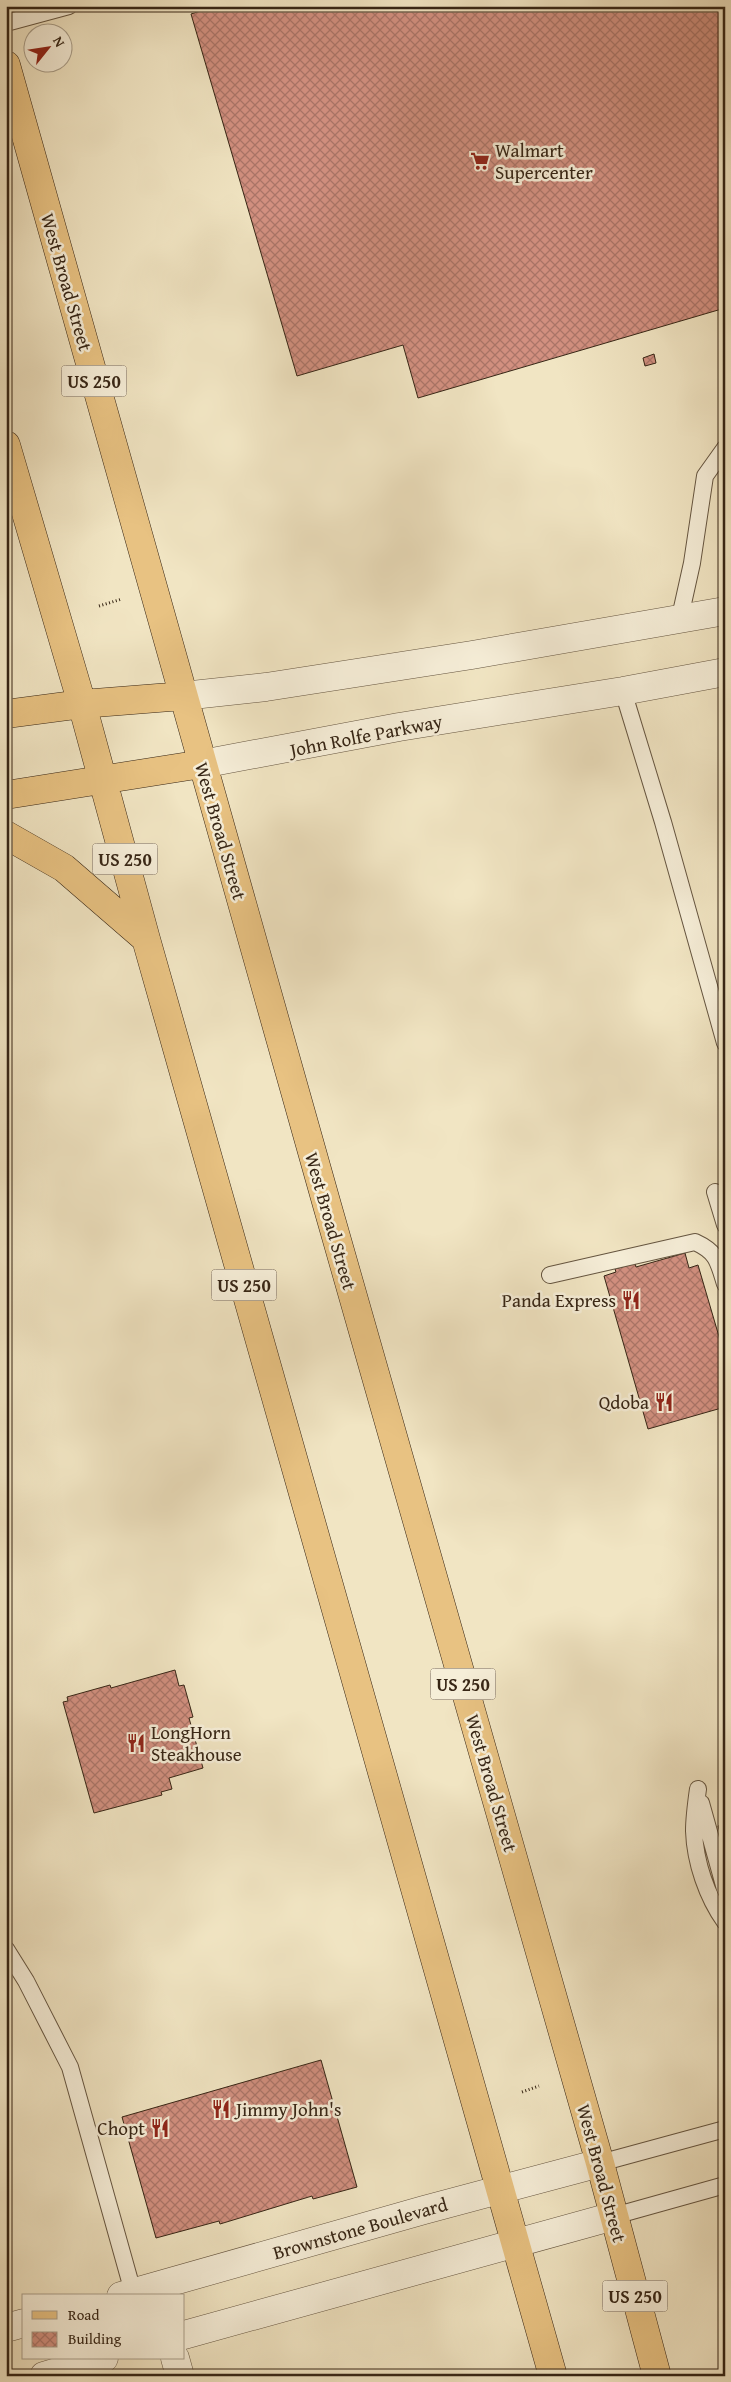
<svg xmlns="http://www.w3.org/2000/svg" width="731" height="2382" viewBox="0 0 731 2382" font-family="'Gentium Book Plus',serif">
	<defs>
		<pattern id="building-cross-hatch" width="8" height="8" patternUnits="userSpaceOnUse" patternTransform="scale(1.25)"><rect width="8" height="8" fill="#d29080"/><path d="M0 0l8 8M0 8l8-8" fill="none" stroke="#ab7568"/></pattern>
	</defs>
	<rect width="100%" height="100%" fill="#f1e5c3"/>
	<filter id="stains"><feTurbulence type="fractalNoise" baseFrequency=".004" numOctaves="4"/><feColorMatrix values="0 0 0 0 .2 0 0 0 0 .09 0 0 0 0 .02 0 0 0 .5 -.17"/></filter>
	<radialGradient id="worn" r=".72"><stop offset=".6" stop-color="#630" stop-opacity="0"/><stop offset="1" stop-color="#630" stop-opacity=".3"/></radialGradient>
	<path fill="url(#building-cross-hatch)" stroke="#362515" d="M216,6H725V308L418,398L403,345L297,376L191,14Z
		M654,354L656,363L645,366L643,358Z
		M685,1253L689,1268L698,1265L725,1357V1407L648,1429L604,1276L616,1272L615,1269L635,1263L636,1267Z
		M175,1670L179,1686L184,1685L193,1717L189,1718L203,1768L169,1778L172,1789L161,1792L162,1795L94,1813L63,1702L68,1701L67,1697L110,1685L111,1688Z
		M725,1824V1849L718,1826Z
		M321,2060L357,2187L313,2199L312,2196L220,2224L219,2221L156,2238L122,2117Z"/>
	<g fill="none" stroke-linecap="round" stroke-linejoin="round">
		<g stroke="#655540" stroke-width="18">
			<path id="service" d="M6,23L69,6
				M680,617L692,563L705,476L725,448
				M623,691L663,822L725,1043
				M715,1192L725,1225
				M550,1275L695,1242C717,1252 718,1261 725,1284
				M698,1789C696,1803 694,1817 694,1831C695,1862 707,1897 725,1922
				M701,1803L725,1889
				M6,1949L26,1981L70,2067L133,2292
				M600,2163L725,2129
				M614,2216L725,2185"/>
		</g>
		<g stroke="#655540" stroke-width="29">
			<path id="minor" d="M183,696L266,687L472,655L725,611
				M202,764L399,727L623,691L725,672
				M121,2296L424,2210L600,2163
				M6,2328L24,2323
				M184,2335L614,2216
				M175,2358L180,2376
				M44,2376L104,2358"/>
		</g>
		<g stroke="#362515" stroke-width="29">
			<path id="primary" d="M6,65L327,1205L600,2163L657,2376
				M6,445L82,704L146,939L553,2376
				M6,714L82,704L183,696
				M6,795L202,764
				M6,835L64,868L146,939"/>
		</g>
		<path stroke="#362515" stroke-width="3" stroke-dasharray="1 2.5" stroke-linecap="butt" d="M99,606L122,599
			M522,2092L539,2086"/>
		<use href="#service" stroke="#f6eed8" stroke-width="16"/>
		<use href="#minor" stroke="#f6eed8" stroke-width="28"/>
		<use href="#primary" stroke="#e8c282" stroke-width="28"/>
	</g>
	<defs>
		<g id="supermarket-bare" transform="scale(1.5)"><path d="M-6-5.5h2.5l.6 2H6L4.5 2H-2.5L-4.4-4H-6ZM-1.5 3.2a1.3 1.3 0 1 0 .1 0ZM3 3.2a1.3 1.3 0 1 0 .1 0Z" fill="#8f2418" stroke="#f6eed8" stroke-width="2.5" paint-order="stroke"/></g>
		<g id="restaurant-bare" transform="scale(1.5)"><path d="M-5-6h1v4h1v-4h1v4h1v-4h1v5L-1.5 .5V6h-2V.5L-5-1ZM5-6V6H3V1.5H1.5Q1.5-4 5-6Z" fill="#8f2418" stroke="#f6eed8" stroke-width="2.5" paint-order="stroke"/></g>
	</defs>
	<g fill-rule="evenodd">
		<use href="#supermarket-bare" x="480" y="161"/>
		<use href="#restaurant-bare" x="631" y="1300"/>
		<use href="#restaurant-bare" x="664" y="1402"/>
		<use href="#restaurant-bare" x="136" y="1743"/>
		<use href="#restaurant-bare" x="221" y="2109"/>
		<use href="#restaurant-bare" x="160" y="2128"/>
	</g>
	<g text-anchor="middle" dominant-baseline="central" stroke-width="5" stroke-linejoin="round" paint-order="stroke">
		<g fill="#f6eed8" stroke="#706150" stroke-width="1">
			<rect x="61.5" y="365.5" width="65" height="31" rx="4"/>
			<rect x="92.5" y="843.5" width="65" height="31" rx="4"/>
			<rect x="211.5" y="1269.5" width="65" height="31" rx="4"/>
			<rect x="430.5" y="1668.5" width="65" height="31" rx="4"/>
			<rect x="602.5" y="2280.5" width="65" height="31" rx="4"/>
		</g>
		<g font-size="18" font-weight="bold" fill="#362515">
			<text x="94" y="381">US 250</text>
			<text x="125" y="859">US 250</text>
			<text x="244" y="1285">US 250</text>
			<text x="463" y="1684">US 250</text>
			<text x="635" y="2296">US 250</text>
		</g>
		<g font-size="19" fill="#362515" stroke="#f6eed8" text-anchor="start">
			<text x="495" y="150">Walmart<tspan x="495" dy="22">Supercenter</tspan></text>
			<text x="616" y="1300" text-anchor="end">Panda Express</text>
			<text x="649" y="1402" text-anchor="end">Qdoba</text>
			<text x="151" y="1732">LongHorn<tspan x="151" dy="22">Steakhouse</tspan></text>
			<text x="236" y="2109">Jimmy John's</text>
			<text x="145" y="2128" text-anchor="end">Chopt</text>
		</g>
		<g font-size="19" fill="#362515" stroke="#f6eed8">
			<text transform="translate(67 282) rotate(74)">West Broad Street</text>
			<text transform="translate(366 735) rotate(-11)">John Rolfe Parkway</text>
			<text transform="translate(221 831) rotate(74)">West Broad Street</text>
			<text transform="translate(331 1221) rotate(74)">West Broad Street</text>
			<text transform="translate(492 1783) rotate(74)">West Broad Street</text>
			<text transform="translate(602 2173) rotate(75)">West Broad Street</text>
			<text transform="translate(360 2228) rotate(-16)">Brownstone Boulevard</text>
		</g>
	</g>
	<rect width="731" height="2382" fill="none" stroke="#f1e5c3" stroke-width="25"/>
	<rect x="8" y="8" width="716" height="2367" fill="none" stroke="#362515" stroke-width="2.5"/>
	<rect x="12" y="12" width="706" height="2357" fill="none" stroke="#362515"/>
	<rect x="22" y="2294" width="162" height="65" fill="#f6eed8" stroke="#a99e8a"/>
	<rect x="32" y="2311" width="25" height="8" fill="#e8c282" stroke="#a99e8a"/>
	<text x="68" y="2320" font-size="15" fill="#362515">Road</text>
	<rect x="32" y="2332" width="25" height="15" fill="url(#building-cross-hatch)" stroke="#a99e8a"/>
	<text x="68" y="2344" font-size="15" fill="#362515">Building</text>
	<g transform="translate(48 48) rotate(60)"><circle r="24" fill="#f6eed8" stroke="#a99e8a"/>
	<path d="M0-4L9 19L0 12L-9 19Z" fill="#8f2418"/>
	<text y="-8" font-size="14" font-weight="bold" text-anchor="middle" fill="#362515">N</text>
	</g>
	<rect width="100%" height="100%" filter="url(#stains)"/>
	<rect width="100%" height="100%" fill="url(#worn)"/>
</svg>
